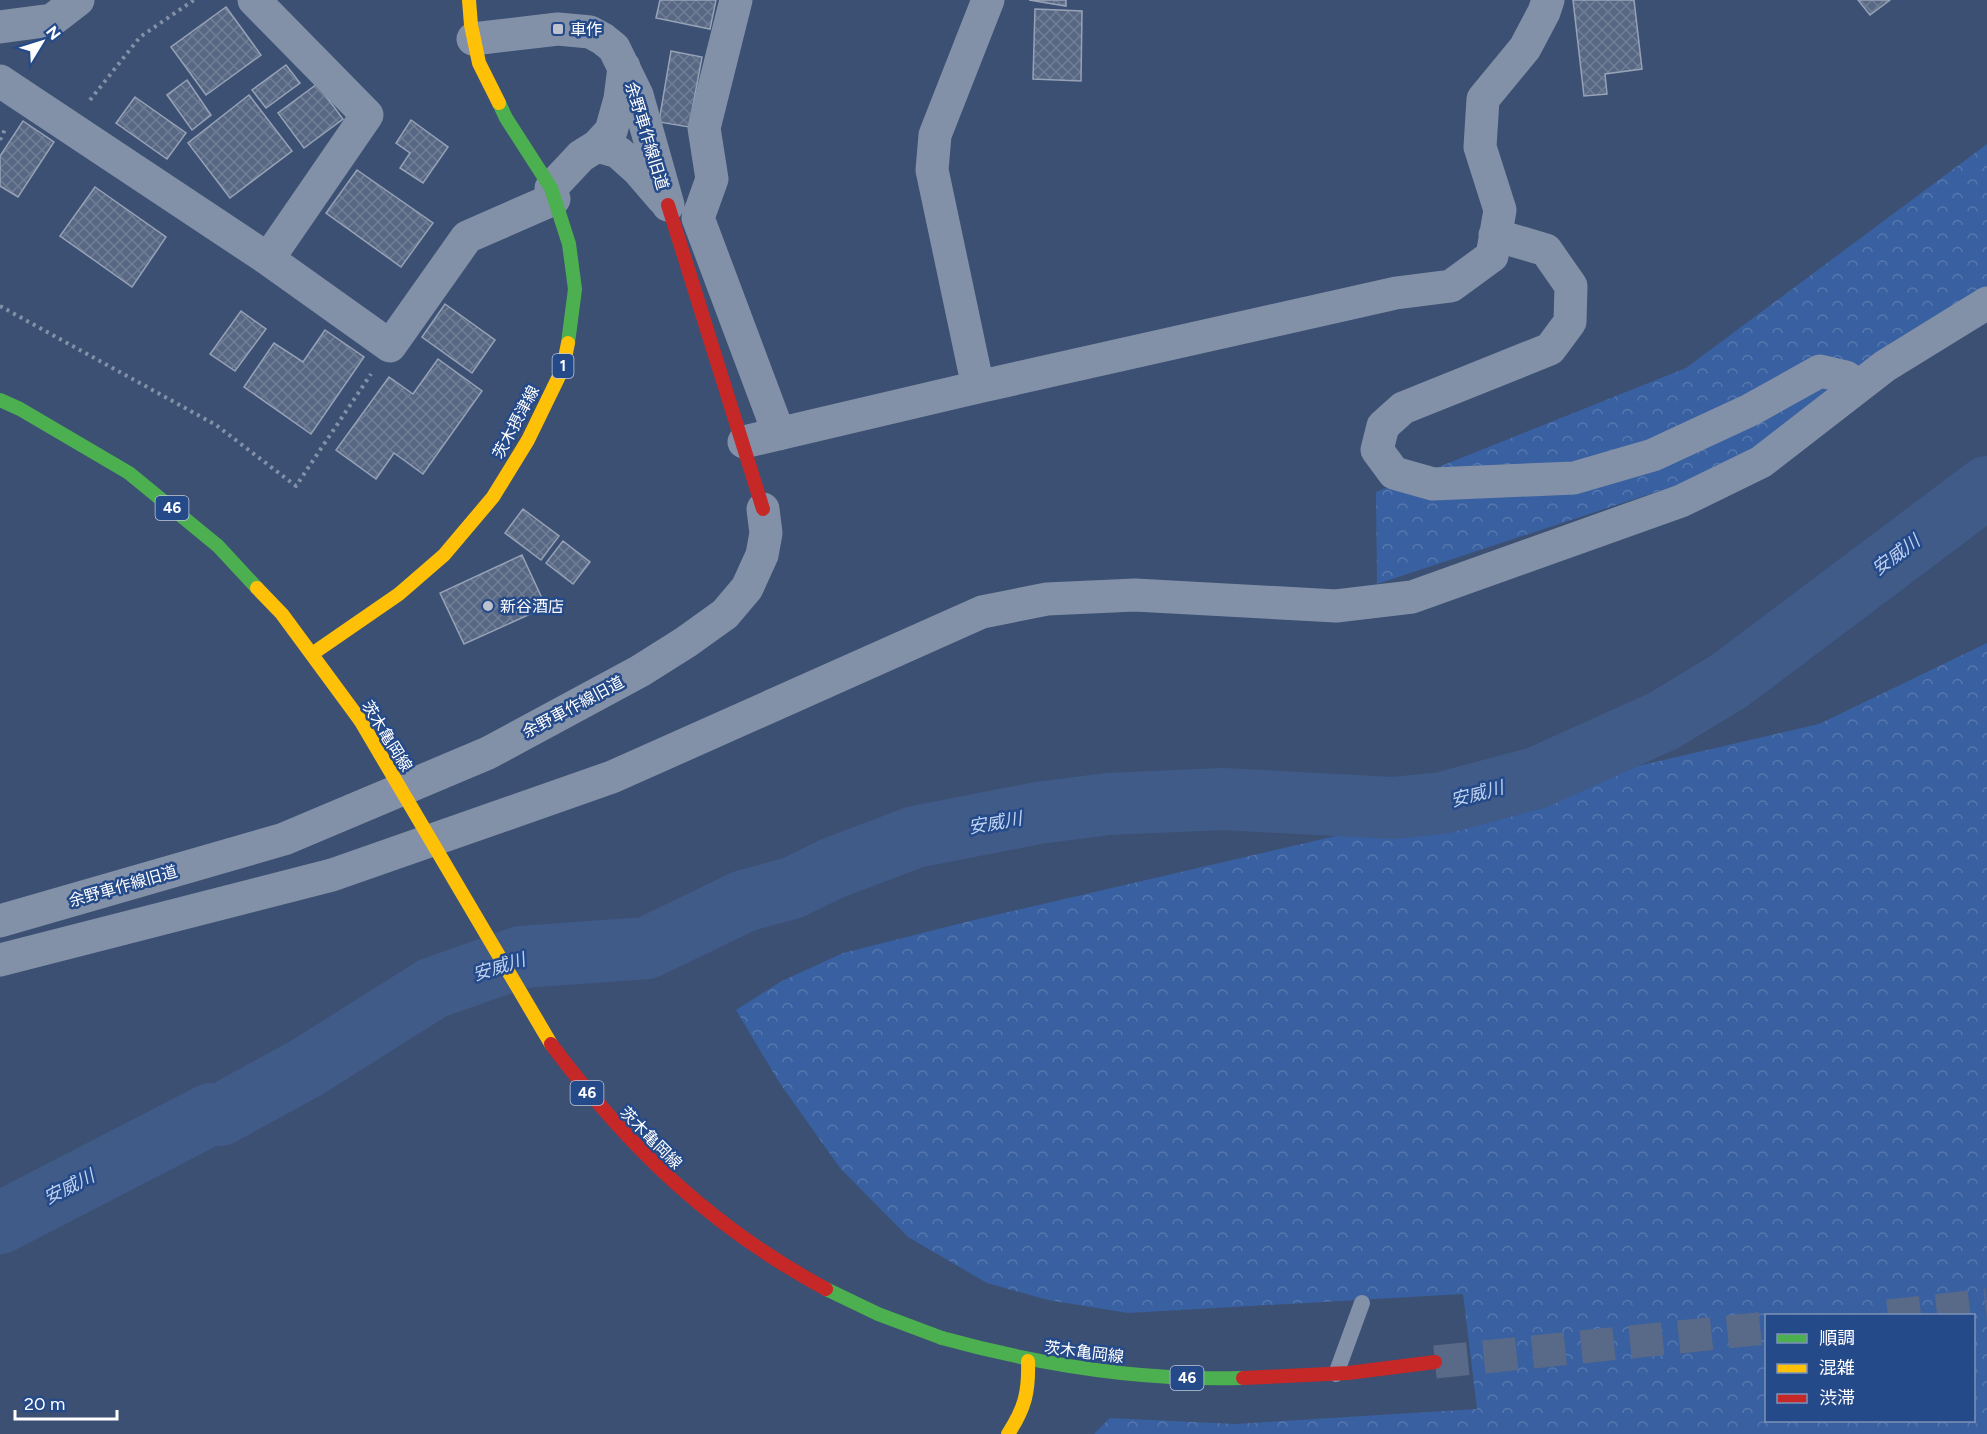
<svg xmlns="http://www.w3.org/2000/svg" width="1987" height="1434" viewBox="0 0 1987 1434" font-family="Figtree,'Noto Sans JP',sans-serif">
	<defs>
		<pattern id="forest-crowns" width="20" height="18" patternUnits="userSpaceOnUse" patternTransform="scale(1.5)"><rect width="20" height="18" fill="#3960a0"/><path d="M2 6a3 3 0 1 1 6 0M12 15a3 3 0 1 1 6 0" fill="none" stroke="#5778ae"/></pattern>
		<pattern id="water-waves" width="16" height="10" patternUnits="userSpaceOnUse" patternTransform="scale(1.5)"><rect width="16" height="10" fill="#415b88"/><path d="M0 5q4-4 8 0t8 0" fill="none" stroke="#5e749a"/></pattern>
		<pattern id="building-cross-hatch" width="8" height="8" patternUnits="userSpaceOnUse" patternTransform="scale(1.5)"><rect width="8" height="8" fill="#586884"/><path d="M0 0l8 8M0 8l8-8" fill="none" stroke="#717f96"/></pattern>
	</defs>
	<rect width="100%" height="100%" fill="#3c5073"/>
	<path fill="url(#forest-crowns)" fill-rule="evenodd" d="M1987,144V289L1753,460L1377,584L1376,492L1686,368Z
		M1987,643V1434H1094L1110,1418L1235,1424L1477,1409L1463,1294L1128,1313L1048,1300L987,1283L908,1237L840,1168L779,1082L736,1010L780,982L843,953L978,919L1819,724ZM1766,1316H1974V1420H1766Z"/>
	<path fill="url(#water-waves)" d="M0,1187L31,1228L0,1247Z"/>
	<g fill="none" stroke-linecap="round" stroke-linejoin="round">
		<path stroke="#415b88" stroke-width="62" d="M0,1223L211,1114L220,1115L306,1068L433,988L521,957L647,948L744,901L792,888L833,868L915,837L1038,813L1108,804L1223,799L1393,808L1442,803L1536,778L1663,721L1729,681L1987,487"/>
	</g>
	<path fill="url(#building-cross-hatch)" stroke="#97a2b6" stroke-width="1.5" d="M660,0H716L710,29L656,18Z
		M1029,0H1066V6Z
		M1573,0H1634L1642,69L1605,74L1607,94L1584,96Z
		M1858,0H1890L1870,15Z
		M226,7L261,55L206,95L171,47Z
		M1035,9L1082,11L1081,81L1033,79Z
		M671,51L702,57L689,127L659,122Z
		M286,65L300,83L266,108L252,90Z
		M187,80L211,115L192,130L167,95Z
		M317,84L343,119L304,148L278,113Z
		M249,95L292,151L230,198L188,143Z
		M135,97L186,133L167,159L116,123Z
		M411,120L448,147L423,183L400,168L410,153L396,143Z
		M23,121L54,142L18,197L0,186V156Z
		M357,170L433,223L401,267L326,213Z
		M95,187L166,237L132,287L60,236Z
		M445,304L495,340L472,373L422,337Z
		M241,311L266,329L235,371L210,354Z
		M325,330L364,357L311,434L244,387L274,343L303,362Z
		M438,359L482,391L423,474L394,453L376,479L336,450L389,377L413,394Z
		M523,509L559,536L541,560L505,533Z
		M563,541L590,562L573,584L546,563Z
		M522,555L546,607L464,644L440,593Z"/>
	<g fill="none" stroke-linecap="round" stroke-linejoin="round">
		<path stroke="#596a88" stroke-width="33" stroke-dasharray="33 16" stroke-linecap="butt" d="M1888,1316L1987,1305
			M1435,1362L1766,1328"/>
		<path stroke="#8391a8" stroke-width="4" stroke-dasharray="3 4.5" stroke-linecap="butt" d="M90,100L140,37L194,0
			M0,140L6,127
			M0,306L216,425L296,486L371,374"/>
		<path stroke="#8391a8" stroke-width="16" d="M1336,1374L1362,1303"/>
		<path stroke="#8391a8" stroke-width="33" d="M254,0L367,115L268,259
			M736,0L704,128L712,179L698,218L779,434
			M0,27L52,20L78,0
			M473,39L558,29L590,32L603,39L614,48L637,95L668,205
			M0,81L268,259L390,346L467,237L554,199
			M597,146L611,131L620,99L624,67
			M551,188L581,156L597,146L618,152L638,170L663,199
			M1495,235L1546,250L1571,286L1570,322L1550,349L1403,408L1383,426L1377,450L1394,473L1433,484L1574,478L1653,455L1750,410L1820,371L1846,377L1859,386
			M978,387L932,170L935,135L988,0
			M744,442L978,387L1396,293L1451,286L1492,256L1500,210L1480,147L1483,99L1525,48L1544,12L1548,0
			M0,921L284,839L488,753L640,671L686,642L725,614L747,588L762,555L766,533L763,509
			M0,960L332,875L612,777L982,612L1047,599L1135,595L1336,606L1412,597L1681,501L1761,462L1885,366L1987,303"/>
		<path stroke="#4caf50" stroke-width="14" d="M499,103L506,118L551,188L569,244L575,289L568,343
			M0,400L20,409L129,473L218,546L257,588
			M942,1338C1040,1365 1141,1381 1243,1378"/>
		<path stroke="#ffc107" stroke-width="14" d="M469,0L471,25L479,63L499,103
			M257,588L282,614L360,720
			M312,654L399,594L444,555L493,497L528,440L563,368L568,343
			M1008,1434C1025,1408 1029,1392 1028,1361"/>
		<path stroke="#c62828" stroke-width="14" d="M668,205L763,509
			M1243,1378L1348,1373L1435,1362"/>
		<path stroke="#4caf50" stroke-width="14" d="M826,1289L878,1314L942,1338"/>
		<path stroke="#ffc107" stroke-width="14" d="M360,720L551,1044"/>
		<path stroke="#c62828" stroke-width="14" d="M551,1044C629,1148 711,1227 826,1289"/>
	</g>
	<g fill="#bbc2ce" stroke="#254a8a" stroke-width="2">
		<rect x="552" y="23" width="12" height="12" rx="3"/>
		<circle cx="488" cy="606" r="6"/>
	</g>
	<g text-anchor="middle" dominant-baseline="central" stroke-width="5" stroke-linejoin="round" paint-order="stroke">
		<g fill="#254a8a" stroke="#bec9dc" stroke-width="1.5">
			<rect x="552.5" y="354" width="21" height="24" rx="4.5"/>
			<rect x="155.5" y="496" width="33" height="24" rx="4.5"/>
			<rect x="570.5" y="1081" width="33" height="24" rx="4.5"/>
			<rect x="1170.5" y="1366" width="33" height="24" rx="4.5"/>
		</g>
		<g font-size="15" font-weight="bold" fill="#fff">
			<text x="563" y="366">1</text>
			<text x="172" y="508">46</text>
			<text x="587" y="1093">46</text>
			<text x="1187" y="1378">46</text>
		</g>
		<g font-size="16" fill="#fff" stroke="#254a8a" text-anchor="start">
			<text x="570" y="29">車作</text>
			<text x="500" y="606">新谷酒店</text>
		</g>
		<g font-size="16" fill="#fff" stroke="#254a8a">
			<text transform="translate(647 136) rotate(73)">余野車作線旧道</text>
			<text transform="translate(516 422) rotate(-62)">茨木摂津線</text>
			<text transform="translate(573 707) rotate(-28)">余野車作線旧道</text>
			<text transform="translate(387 736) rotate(58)">茨木亀岡線</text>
			<text transform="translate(123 886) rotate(-16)">余野車作線旧道</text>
			<text transform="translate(651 1138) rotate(45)">茨木亀岡線</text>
			<text transform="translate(1084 1352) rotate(7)">茨木亀岡線</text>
		</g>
		<g font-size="18" font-style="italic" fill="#bed2f1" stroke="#254a8a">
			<text transform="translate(1896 555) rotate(-37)">安威川</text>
			<text transform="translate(1477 794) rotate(-15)">安威川</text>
			<text transform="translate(995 823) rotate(-10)">安威川</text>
			<text transform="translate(499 967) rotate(-17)">安威川</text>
			<text transform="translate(69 1187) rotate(-27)">安威川</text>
		</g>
	</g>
	<rect x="1765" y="1314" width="210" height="108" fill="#254a8a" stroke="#7c92b9" stroke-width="1.5"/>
	<rect x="1777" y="1334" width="30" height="9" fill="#4caf50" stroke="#7c92b9" stroke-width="1.5"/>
	<text x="1819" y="1344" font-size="18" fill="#ffffff">順調</text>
	<rect x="1777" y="1364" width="30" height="9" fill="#ffc107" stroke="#7c92b9" stroke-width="1.5"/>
	<text x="1819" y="1374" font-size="18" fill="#ffffff">混雑</text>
	<rect x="1777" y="1394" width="30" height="9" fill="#c62828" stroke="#7c92b9" stroke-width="1.5"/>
	<text x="1819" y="1404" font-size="18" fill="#ffffff">渋滞</text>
	<g transform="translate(42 42) rotate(52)" stroke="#254a8a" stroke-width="4.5" paint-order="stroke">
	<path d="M0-4.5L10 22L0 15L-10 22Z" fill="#ffffff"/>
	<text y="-9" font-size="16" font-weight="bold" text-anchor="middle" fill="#ffffff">N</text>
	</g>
	<path d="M15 1410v9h102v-9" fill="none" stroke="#ffffff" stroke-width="3"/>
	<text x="24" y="1410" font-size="18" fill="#ffffff" stroke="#254a8a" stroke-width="4.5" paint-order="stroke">20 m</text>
</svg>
